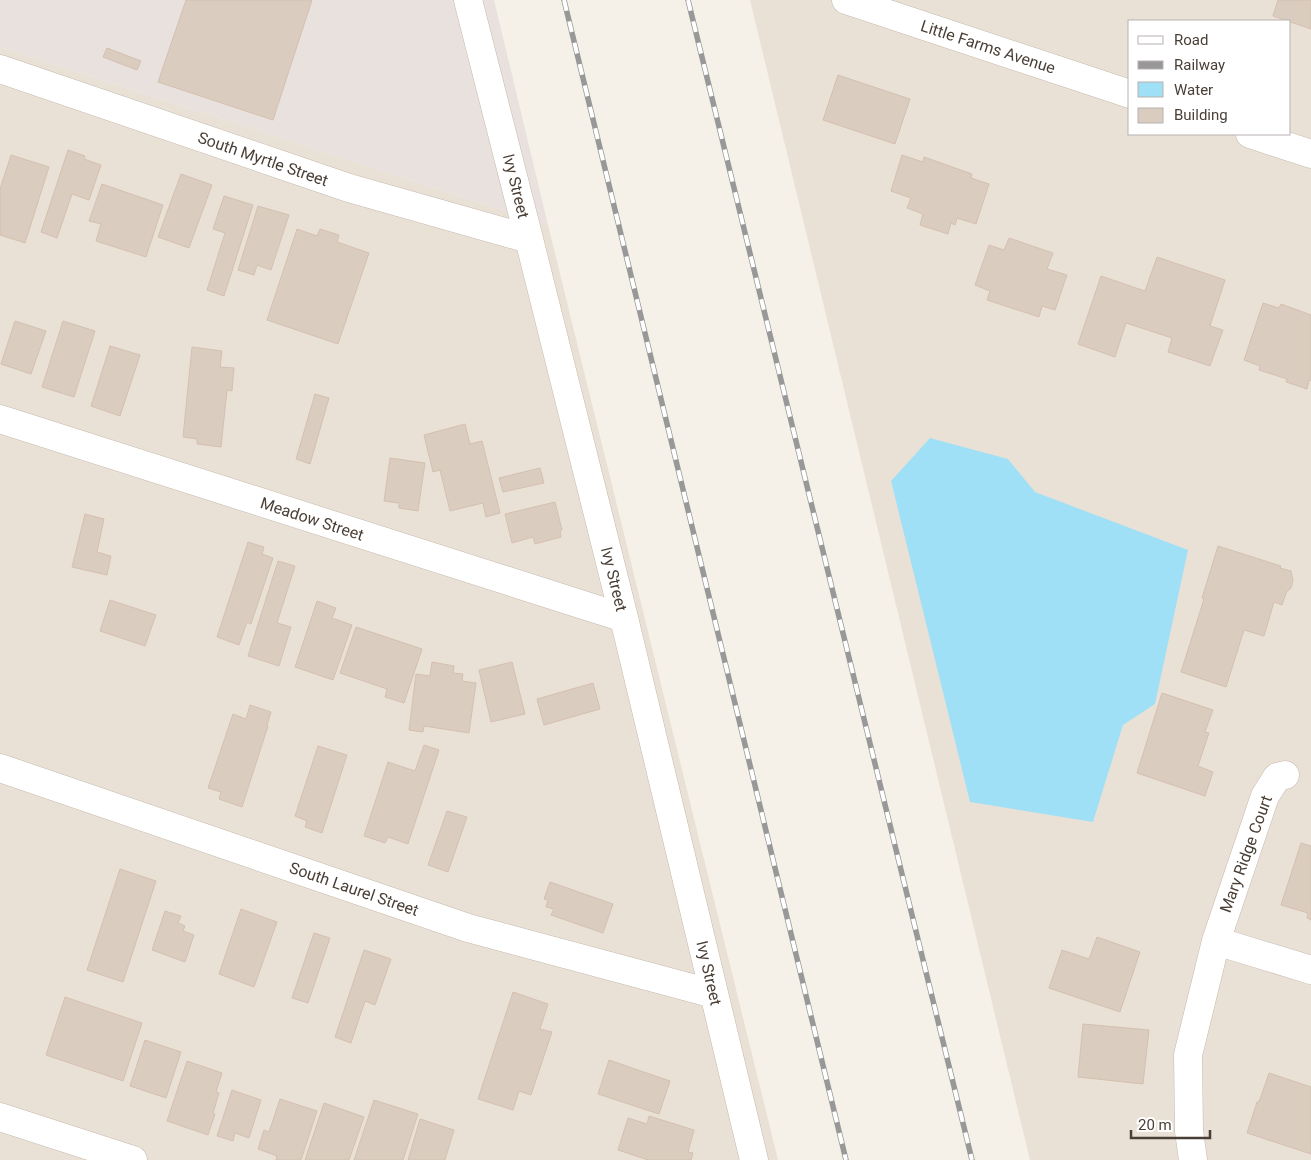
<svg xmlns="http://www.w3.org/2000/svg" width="1311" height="1160" viewBox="0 0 1311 1160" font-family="Roboto,sans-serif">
	<rect width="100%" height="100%" fill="#f5f0e8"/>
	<path fill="#eae1d6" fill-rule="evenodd" d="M750,0H1311V1160H1030ZM1130,21H1290V134H1130Z
		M0,47L548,225L778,1160H0Z"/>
	<path fill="#e8e1dd" d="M0,0H494L548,225L0,47Z"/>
	<path fill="#a0e0f6" d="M930,438L1008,459L1035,492L1188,550L1155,704L1123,725L1093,822L970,802L891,481Z"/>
	<path fill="#dbccc0" stroke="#d4c0af" d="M186,0H312L273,120L158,82Z
		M1278,0H1311V29L1273,16Z
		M107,48L141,61L137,70L103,57Z
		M838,75L910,99L895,144L823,120Z
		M68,150L85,156L84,159L101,165L89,200L72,194L57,238L41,232Z
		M11,155L49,167L25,243L0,235V189Z
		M902,155L923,162L924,157L972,174L971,178L989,184L976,224L957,218L955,225L951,223L948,234L920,225L923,214L907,208L911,198L891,191Z
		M181,174L212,185L189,248L158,237Z
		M102,184L163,205L146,257L96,241L101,224L89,221Z
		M224,196L253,205L224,296L207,290L225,233L213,229Z
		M258,206L289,215L271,270L257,265L254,275L238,270Z
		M297,229L317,236L320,229L339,235L337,242L369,253L338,344L267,320Z
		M1009,238L1053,253L1047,269L1067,275L1055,310L1042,306L1039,317L987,300L990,291L975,285L989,245L1004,250Z
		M1157,257L1225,280L1210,326L1223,330L1210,366L1168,352L1172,338L1126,323L1115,357L1078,344L1101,276L1145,291Z
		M1263,303L1279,308L1281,304L1311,315V381L1309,380L1307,389L1286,382L1287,379L1259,370L1260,366L1244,360Z
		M15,321L46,331L31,374L1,364Z
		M63,321L95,331L74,397L42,387Z
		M110,346L140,355L120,416L91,406Z
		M192,347L222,351L220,367L234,368L232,391L227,390L221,447L197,444V439L183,437Z
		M315,394L329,398L310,464L296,459Z
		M465,424L470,444L482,441L500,513L486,517L483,503L450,511L440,470L433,472L424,435Z
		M390,458L425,463L418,511L399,508V503L384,501Z
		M540,468L544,483L503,492L499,478Z
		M555,502L562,530H560L561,537L535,544L533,537L512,543L505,514Z
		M85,514L104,519L97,552L111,556L107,575L72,567Z
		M248,542L264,547L262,554L273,558L251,624L247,622L239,645L217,637Z
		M1218,546L1281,566L1280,568L1291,571L1293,581L1291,588L1286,593L1282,605L1274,602L1264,636L1244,630L1226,687L1181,672L1204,599L1202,598Z
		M278,561L295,566L277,623L291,627L279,666L248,656Z
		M110,600L156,615L145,646L100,631Z
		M317,601L336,608L332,618L352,625L333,680L295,667Z
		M356,627L422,649L404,703L385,697L387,689L340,673Z
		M432,662L454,666L453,673L463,674L462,681L476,683L469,733L424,726L423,732L409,730L416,674L430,676Z
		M512,662L525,714L491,722L479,670Z
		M593,683L600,709L544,725L537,699Z
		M1162,693L1213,710L1205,732L1209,733L1198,766L1213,772L1205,796L1137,773Z
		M250,705L271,712L267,725L268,726L242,807L219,799L221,792L208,788L233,714L246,719Z
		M424,745L439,750L408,844L388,837L385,843L364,836L388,762L415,771Z
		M318,746L347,755L322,833L305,827L307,821L295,816Z
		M447,811L467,817L448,872L428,865Z
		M1301,843L1311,846V920L1307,918L1308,913L1281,905Z
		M120,869L156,881L123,982L87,970Z
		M550,882L613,904L603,933L551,915L554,909L546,907L548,900L544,899Z
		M241,909L277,922L254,987L219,974Z
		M165,911L181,916L178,923L185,926L183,931L194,935L185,962L152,950Z
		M314,933L330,938L308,1003L292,998Z
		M1097,937L1140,952L1120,1012L1049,988L1062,950L1089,959Z
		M364,950L391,959L375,1005L365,1001L351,1043L335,1037Z
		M513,992L548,1004L540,1029L552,1032L531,1095L519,1091L513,1110L478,1099Z
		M65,997L142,1023L123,1081L46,1055Z
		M1083,1024L1149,1030L1143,1084L1078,1077Z
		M145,1040L181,1052L166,1098L130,1086Z
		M609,1060L670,1081L659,1114L598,1094Z
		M187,1061L222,1073L216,1092L219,1093L213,1113L215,1114L208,1135L167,1121Z
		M1269,1073L1311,1087V1154L1247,1133L1257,1102H1259Z
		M232,1090L261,1100L249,1138L235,1133L233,1141L217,1136Z
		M280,1099L317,1111L301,1160H276L277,1156L258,1149L264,1130L269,1132Z
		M374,1100L418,1114L403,1160H354Z
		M324,1103L364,1117L349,1160H305Z
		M649,1116L694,1130L688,1152L693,1153L691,1160H648L618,1150L628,1118L647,1124Z
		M420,1119L454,1130L445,1160H408Z"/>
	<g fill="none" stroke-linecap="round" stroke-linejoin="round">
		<g stroke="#c5b9ad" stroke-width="29">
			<path id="street" d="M468,0L529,239L624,618L754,1160
				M846,0L1130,94
				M0,69L349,188L529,239
				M1250,134L1311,154
				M0,419L624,618
				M0,768L468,928L714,994
				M1216,941L1311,970
				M0,1117L133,1160
				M1193,1160L1189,1131L1188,1055L1216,941L1265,796L1277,777L1285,775"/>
		</g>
		<use href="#street" stroke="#fff" stroke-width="28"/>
		<g stroke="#989898" stroke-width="5.5">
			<path id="rail" d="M564,0L846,1160
				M688,0L972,1160"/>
		</g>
		<use href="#rail" stroke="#fff" stroke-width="4" stroke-dasharray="11" stroke-linecap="butt"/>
	</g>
	<g text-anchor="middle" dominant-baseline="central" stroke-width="4" stroke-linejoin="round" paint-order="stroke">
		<g font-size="16" fill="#4a3f36" stroke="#fff">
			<text transform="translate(988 47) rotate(18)">Little Farms Avenue</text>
			<text transform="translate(263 159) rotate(19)">South Myrtle Street</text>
			<text transform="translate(516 186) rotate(76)">Ivy Street</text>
			<text transform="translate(312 519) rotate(18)">Meadow Street</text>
			<text transform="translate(614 579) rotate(76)">Ivy Street</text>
			<text transform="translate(1246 854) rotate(-70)">Mary Ridge Court</text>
			<text transform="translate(354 889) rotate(19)">South Laurel Street</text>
			<text transform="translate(709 973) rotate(77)">Ivy Street</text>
		</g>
	</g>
	<rect x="1128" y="20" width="162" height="115" fill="#ffffff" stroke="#b7b2af"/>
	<rect x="1138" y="36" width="25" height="8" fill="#ffffff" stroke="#b7b2af"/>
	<text x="1174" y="45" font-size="15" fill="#4a3f36">Road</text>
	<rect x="1138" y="61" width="25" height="8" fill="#989898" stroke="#b7b2af"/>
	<text x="1174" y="70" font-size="15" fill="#4a3f36">Railway</text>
	<rect x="1138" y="82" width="25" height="15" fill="#a0e0f6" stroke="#b7b2af"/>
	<text x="1174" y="95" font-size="15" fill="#4a3f36">Water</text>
	<rect x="1138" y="108" width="25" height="15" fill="#dbccc0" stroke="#b7b2af"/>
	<text x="1174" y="120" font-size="15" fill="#4a3f36">Building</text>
	<path d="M1131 1130v8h79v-8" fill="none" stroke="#4a3f36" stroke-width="2.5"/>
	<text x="1138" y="1130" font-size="15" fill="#4a3f36" stroke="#ffffff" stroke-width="4" paint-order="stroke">20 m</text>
</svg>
